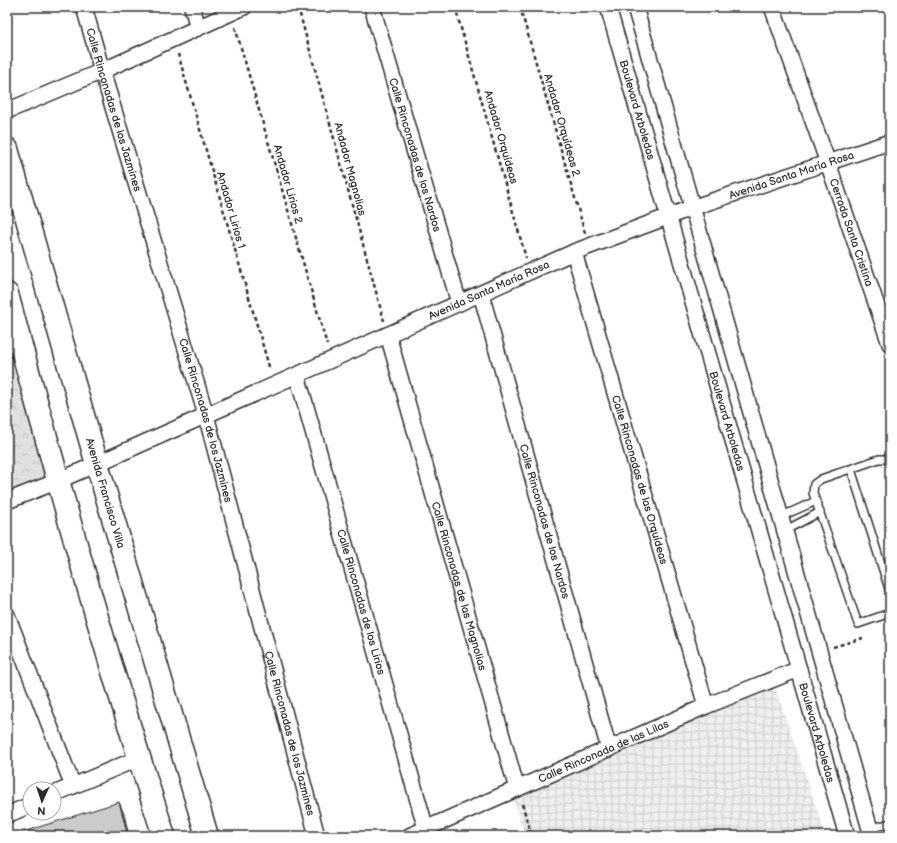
<svg xmlns="http://www.w3.org/2000/svg" width="897" height="843" viewBox="0 0 897 843" font-family="'Balsamiq Sans',sans-serif">
	<defs>
		<pattern id="industrial-grid" width="8" height="8" patternUnits="userSpaceOnUse"><rect width="8" height="8" fill="#efefef"/><path d="M0 4h8M4 0v8" fill="none" stroke="#cdcdcd"/></pattern>
		<pattern id="park-crowns" width="20" height="18" patternUnits="userSpaceOnUse"><rect width="20" height="18" fill="#e0e0e0"/><path d="M2 6a3 3 0 1 1 6 0M12 15a3 3 0 1 1 6 0" fill="none" stroke="#c0c0c0"/></pattern>
	</defs>
	<rect width="100%" height="100%" fill="#fff"/>
	<filter id="ink" filterUnits="userSpaceOnUse"><feTurbulence type="fractalNoise" baseFrequency=".025" numOctaves="2"/><feDisplacementMap in="SourceGraphic" scale="8" xChannelSelector="R" yChannelSelector="G"/><feConvolveMatrix kernelMatrix="1 2 1 2 8 2 1 2 1" color-interpolation-filters="sRGB"/></filter>
	<g filter="url(#ink)">
		<path fill="url(#industrial-grid)" d="M772,678L826,836H525L510,788Z"/>
		<path fill="url(#park-crowns)" stroke="#868686" d="M7,315L54,480L7,499Z"/>
		<g fill="none" stroke-linecap="round" stroke-linejoin="round">
			<g stroke="#2b2b2b" stroke-width="10">
				<path id="lane" d="M890,461L888,459H879L821,479L814,484L813,493L858,624L890,613
					M851,469L890,592
					M780,517L816,501
					M784,531L820,512
					M870,829L890,823"/>
			</g>
			<g stroke="#2b2b2b" stroke-width="18">
				<g id="street">
					<path id="s1" d="M84,7L102,71L206,415L317,836"/>
					<path d="M192,7L198,28"/>
					<path id="s2" d="M372,7L459,303"/>
					<path id="s3" d="M608,7L847,836"/>
					<path d="M635,7L872,836"/>
					<path id="s4" d="M772,7L828,163L890,344"/>
					<path d="M7,111L102,71L244,7"/>
					<path id="s5" d="M574,252L706,706"/>
					<path id="s6" d="M481,294L609,749"/>
					<path id="s7" d="M388,335L517,789"/>
					<path id="s8" d="M297,375L426,829"/>
					<path id="s9" d="M7,501L58,481L574,252L691,208L890,142"/>
					<path d="M7,615L73,786"/>
					<path d="M54,794L139,758"/>
					<path d="M7,815L30,805"/>
					<path id="s10" d="M409,836L706,706L799,669"/>
				</g>
			</g>
			<g stroke="#2b2b2b" stroke-width="25">
				<g id="primary">
					<path id="s11" d="M7,149L97,464L207,836"/>
					<path d="M7,294C56,475 106,657 164,836"/>
				</g>
			</g>
			<path stroke="#2b2b2b" stroke-width="2.5" stroke-dasharray="4 3" stroke-linecap="butt" d="M298,7L384,321
				M455,7L526,258
				M520,7L585,233
				M235,27L327,345
				M178,54L270,370
				M833,647L863,638
				M522,804L532,836"/>
			<use href="#lane" stroke="#fff" stroke-width="7"/>
			<use href="#street" stroke="#fff" stroke-width="15"/>
			<use href="#primary" stroke="#fff" stroke-width="22"/>
		</g>
		<path fill="#8e8e8e" stroke="#2b2b2b" d="M119,802L124,814L129,836H128Z"/>
		<path fill="#cbcbcb" stroke="#2b2b2b" d="M119,802L128,836H10Z"/>
	</g>
	<g text-anchor="middle" dominant-baseline="central" stroke-width="3" stroke-linejoin="round" paint-order="stroke">
		<g font-size="11" fill="#2b2b2b" stroke="#fff">
			<text stroke="none"><textPath href="#s1" startOffset="107">Calle Rinconadas de los Jazmines</textPath></text>
			<text stroke="none"><textPath href="#s3" startOffset="107">Boulevard Arboledas</textPath></text>
			<text transform="translate(562 125) rotate(74)">Andador Orquídeas 2</text>
			<text transform="translate(501 137) rotate(74)">Andador Orquídeas</text>
			<text stroke="none"><textPath href="#s2" startOffset="154">Calle Rinconadas de los Nardos</textPath></text>
			<text transform="translate(350 169) rotate(75)">Andador Magnolias</text>
			<text stroke="none"><textPath href="#s9" startOffset="850">Avenida Santa María Rosa</textPath></text>
			<text transform="translate(288 184) rotate(74)">Andador Lirios 2</text>
			<text transform="translate(231 210) rotate(74)">Andador Lirios 1</text>
			<text stroke="none"><textPath href="#s4" startOffset="239">Cerrada Santa Cristina</textPath></text>
			<text stroke="none"><textPath href="#s9" startOffset="526">Avenida Santa María Rosa</textPath></text>
			<text stroke="none"><textPath href="#s1" startOffset="431">Calle Rinconadas de los Jazmines</textPath></text>
			<text stroke="none"><textPath href="#s3" startOffset="431">Boulevard Arboledas</textPath></text>
			<text stroke="none"><textPath href="#s5" startOffset="237">Calle Rinconadas de las Orquídeas</textPath></text>
			<text stroke="none"><textPath href="#s11" startOffset="358">Avenida Francisco Villa</textPath></text>
			<text stroke="none"><textPath href="#s6" startOffset="236">Calle Rinconadas de los Nardos</textPath></text>
			<text stroke="none"><textPath href="#s7" startOffset="261">Calle Rinconadas de las Magnolias</textPath></text>
			<text stroke="none"><textPath href="#s8" startOffset="236">Calle Rinconadas de los Lirios</textPath></text>
			<text stroke="none"><textPath href="#s1" startOffset="755">Calle Rinconadas de los Jazmines</textPath></text>
			<text stroke="none"><textPath href="#s3" startOffset="755">Boulevard Arboledas</textPath></text>
			<text stroke="none"><textPath href="#s10" startOffset="212">Calle Rinconada de las Lilas</textPath></text>
		</g>
	</g>
	<rect width="897" height="843" fill="none" stroke="#fff" stroke-width="24"/>
	<rect x="12" y="12" width="873" height="819" fill="none" stroke="#2b2b2b" stroke-width="1.5" filter="url(#ink)"/>
	<g transform="translate(42 801) rotate(183)"><circle r="19" fill="#ffffff" stroke="#aaaaaa"/>
	<path d="M0-3L7 15L0 10L-7 15Z" fill="#2b2b2b"/>
	<text y="-6" font-size="11" font-weight="bold" text-anchor="middle" fill="#2b2b2b">N</text>
	</g>
</svg>
